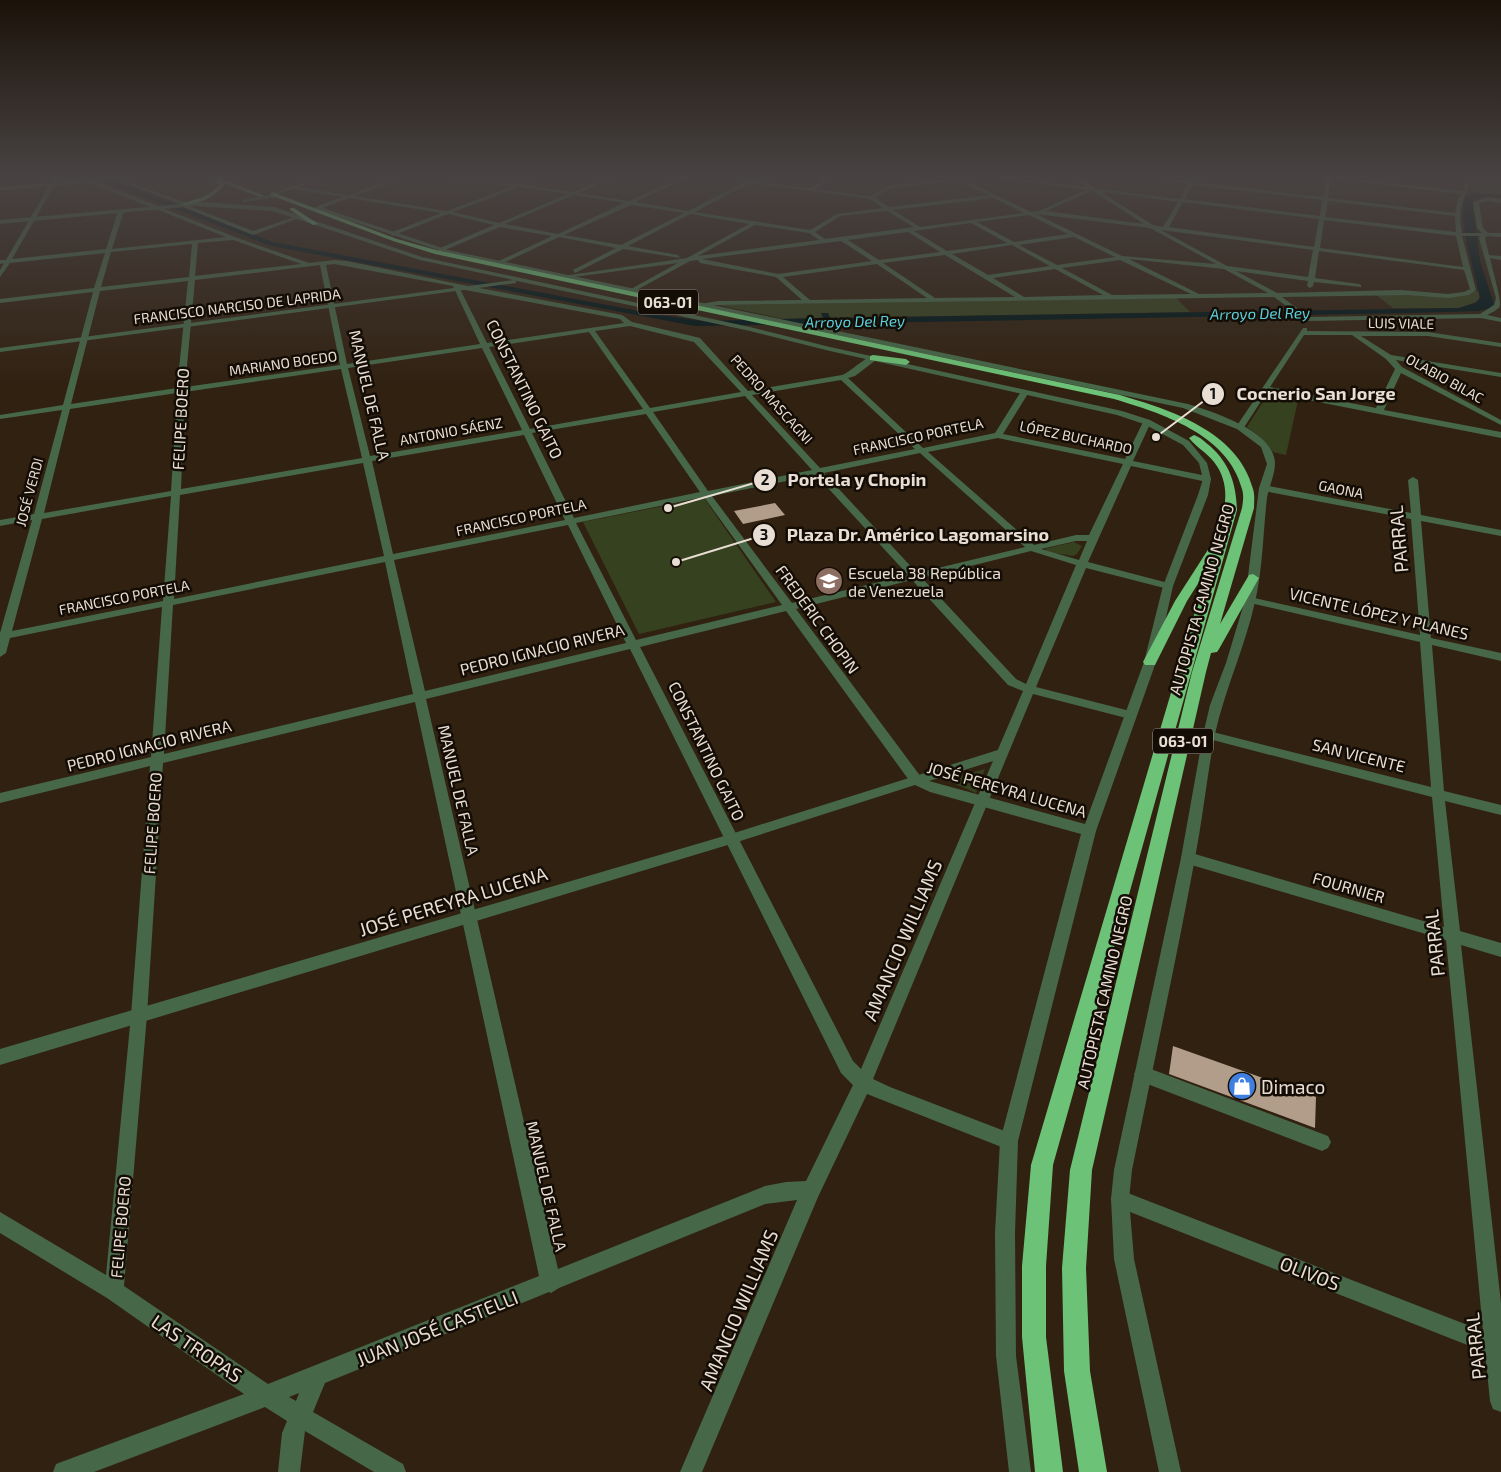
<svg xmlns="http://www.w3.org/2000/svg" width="1501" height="1472" viewBox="0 0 1501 1472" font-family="'Exo 2',sans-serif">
	<rect width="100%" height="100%" fill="#312111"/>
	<path fill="#36411f" d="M1466,178L1501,182V195L1472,192Z
		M1473,290L1479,292V301L1459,308H1393L1372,292L1449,296Z
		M1176,298L1190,312L830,318L828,313H822L823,318L784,319L718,305Z
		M1268,394L1298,400L1286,455L1273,452L1260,437L1247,427Z
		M704,498L776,602L639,634L583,522Z
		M1074,542L1082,546L1077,554L1073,556L1048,552L1044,549Z
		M985,769L976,793L946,780Z"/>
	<path fill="#001619" d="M95,178H107L273,242L660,315L703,321L823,318L821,313H828L830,318L1459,308L1475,303L1480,298C1474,268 1459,227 1464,197L1474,194L1501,195V198L1486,197L1472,200L1480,261L1494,304L1490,308L1479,311L1410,313L695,326L271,246Z"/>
	<path fill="#b19d89" d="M775,503L785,515L743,524L734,511Z
		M1173,1046L1316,1097L1315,1128L1169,1074Z"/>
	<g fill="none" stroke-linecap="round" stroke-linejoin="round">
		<path fill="#466748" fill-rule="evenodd" d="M53,178H58L56,183L88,178L235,237L309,263L334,260L347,261L458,284L622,315L632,322L692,336L700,338L748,391L842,375C853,371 864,356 876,356V360L855,376L848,378L923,448L995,433L1022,390H1025L1029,392L1003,434L1125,459L1143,422L1147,420L1151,422L1133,461L1207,476L1211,479L1207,482L1131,466L1088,562L1172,584L1173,586L1168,589L1086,568L1036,687L1134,712L1136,715L1130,719L1033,694L873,1079L890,1087L1015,1135L1018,1141L1015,1147L1009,1150L867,1094L818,1197L702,1472H680L797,1200L765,1204L559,1288L551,1293L549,1292L325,1383L313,1412L403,1464L406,1472H374L305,1431L300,1472H278L282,1433L287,1421L265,1407L94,1472H53L56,1464L64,1461L244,1394L107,1298L0,1233V1212L106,1275L131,1015L150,766L0,803V793L151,757L162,607L10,638L6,653L0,657V633L32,520L0,526V520L34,514L62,410L0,419V415L63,405L93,292L0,303V299L94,288L105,253L10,263L0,277V270L4,263L0,264V260H6L49,186L0,191V187L51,183ZM90,183L226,237L112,249L124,211L121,209L118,211L106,249L12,259L54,186ZM233,240L301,264L195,276L198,243ZM192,244L189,277L101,287L111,252ZM334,264L453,286L480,344L347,364L326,265ZM320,265L340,365L185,387L195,280ZM188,281L177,388L71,404L100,291ZM460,289L620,319L624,323L487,343ZM630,326L694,342L741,392L650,408L595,331ZM589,332L643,409L530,429L489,347ZM482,348L522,430L370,456L348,368ZM341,369L362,458L181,489L185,392ZM841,380L915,449L820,468L752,395ZM177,393L171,491L44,513L70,409ZM745,396L812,470L708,491L653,412ZM646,414L700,492L574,518L532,433ZM524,435L565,520L393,554L372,461ZM998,438L1123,464L1089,535H1076L1034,545L928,452ZM920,453L1025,547L917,573L824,473ZM363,463L384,556L174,599L180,495ZM816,475L908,575L792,603L712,496ZM171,496L163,601L12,631L42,519ZM704,497L782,605L636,640L576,523ZM568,525L626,643L425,691L394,560ZM1076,541H1087L1079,560L1041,549ZM1031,551L1076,565L1026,684L1016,679L922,578ZM385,562L413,694L164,754L173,605ZM912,580L1008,685L1023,691L861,1069L853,1061L640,647L786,611L911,783H921L923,780L921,777L796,609ZM630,649L841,1073L853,1085L806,1181L786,1182L765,1186L558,1269L426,699ZM415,702L539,1276L268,1384L124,1286L147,1015L163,763ZM299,1393L296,1401L289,1397Z
			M111,178H118L187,203V205L253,231L294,217L299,218L253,235L183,207V205Z
			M317,178H324L298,187L348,195L396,178H403L355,196L447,211L513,186L425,178L519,184L533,178H540L525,185L573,192L607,178H613L579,193L629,201L680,178H686L636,202L688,211L744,182L723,178L749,180L758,178L755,181L810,188L826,178H832L816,189L870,196L890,185L961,178L1031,212L1039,211L1086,190L997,178H1012L1086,187L1073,178H1079L1095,188L1180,199L1188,184L1146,178L1190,181L1191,178H1196L1194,182L1323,197L1327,178H1345L1464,191V179L1462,178L1501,181V183L1469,180C1469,189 1467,191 1464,199C1459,209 1460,222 1462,233H1482L1477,228L1473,202L1488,197L1501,199V203L1488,201L1479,203L1483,228L1488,233H1501V237L1487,236L1485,238L1489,255L1501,256V260L1490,258C1492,268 1501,298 1500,306C1498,310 1491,313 1487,315L1501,318V322L1481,318L1307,321L1274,297L718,305L703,307L700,305L701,304L718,301L802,300L776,277L700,263L698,260L690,261L633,292L630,290L631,289L678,263L566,278L563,276L687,258L749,224L690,214L628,246L678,255L680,258L623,249L575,273L573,270L616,248L559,237L501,264L499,261L552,236L500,227L440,252L438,249L494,225L448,214L392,236L390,233L441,213L349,198L317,210L315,207L342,197L292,189L272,196L269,194ZM1331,179L1462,194L1458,199L1455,213L1328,198ZM958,181L988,195L889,207L875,198L891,188ZM750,183L870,199L883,208L837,214L810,230L695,212ZM1193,185L1322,200L1320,216L1184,199ZM520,187L568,194L499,223L453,212ZM1092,191L1144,224L1046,211ZM1101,192L1178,202L1163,227L1153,225ZM574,195L624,203L558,234L505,224ZM993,198L1024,213L920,227L893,210ZM1328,201L1455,216L1456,232L1325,217ZM1183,202L1319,219L1314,247L1169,227ZM631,205L684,213L621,245L564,235ZM887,211L914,227L825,239L815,232L840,216ZM1036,214L1150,228L1216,264L1122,256ZM1029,215L1068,234L1014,242L977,222ZM1324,220L1456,236L1463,267L1320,248ZM971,223L1007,243L947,251L914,231ZM755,225L809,233L819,240L698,256ZM1161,230L1313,250L1308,277L1227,266ZM908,232L940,252L879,260L848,240ZM1462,236H1480L1479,238L1496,298L1494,305L1480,314L1309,317L1282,297L1408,295L1448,298L1469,295L1476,290ZM1074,237L1115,257L1057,265L1019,245ZM841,241L872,261L778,274L702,259ZM1012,245L1050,266L988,275L952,254ZM1319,251L1464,270L1470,289L1464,292L1448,294L1401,290L1277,293L1236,271L1308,281L1307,286L1310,288L1313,286L1314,282L1361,287V285L1359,284L1315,278ZM945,255L1015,297L935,298L883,263ZM1129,259L1224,269L1268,293L1199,294ZM1120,260L1191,294L1112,295L1062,268ZM877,264L927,298L810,300L783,277ZM1055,269L1103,295L1024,297L993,278Z
			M1303,328H1307V331L1428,332L1501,343V347L1428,336H1361L1391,355L1501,373V377L1396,360L1402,367L1501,420V425L1401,373L1384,410L1501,432V438L1267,392L1243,429H1237L1236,427ZM1304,335H1352L1386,359L1395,369L1376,408L1270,387Z
			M1413,477L1418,480L1421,515L1501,530V536L1421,521L1431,638L1501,653V661L1432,645L1444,791L1501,805V815L1445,801L1460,931L1501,943V957L1461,945L1501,1303V1412L1493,1409L1490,1401L1485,1352L1120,1208L1113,1206L1111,1199L1113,1192L1120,1190L1483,1331L1446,940L1188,864L1183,862L1181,858L1183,854L1188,852L1444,927L1432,797L1209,739L1203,735L1209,731L1431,787L1420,642L1250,603L1245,600L1250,597L1420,635L1411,519L1264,491L1259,488L1264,485L1411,513L1408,480Z
			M1143,1066L1328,1136L1331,1142L1328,1148L1322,1151L1137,1080L1134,1074L1137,1068Z"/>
		<path fill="#466748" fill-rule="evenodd" d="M276,194L278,197L244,202L241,200Z
			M204,202L274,207L422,257L750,327L830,347L1122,411L1150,420L1189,441L1207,463L1211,479L1208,495L1173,586L1156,662L1096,831L1018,1141L1015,1233L1016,1356L1031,1472H1009L996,1356L995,1233L1000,1141L1081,834L930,792L915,785L731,844L0,1065V1049L731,834L1001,749L1006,751L1007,754L1006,757L929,781L1085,824L1144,662L1163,586L1198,495L1203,479L1199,463L1183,445L1144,424L1117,415L830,351L750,331L420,260L273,211L195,206L0,224V220Z
			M317,206L448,250L1188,404C1213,412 1267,429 1274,457C1278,469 1269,485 1267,498C1263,532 1263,568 1255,602C1245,647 1225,689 1215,734C1207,775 1203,817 1195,858C1176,962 1153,1066 1132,1170L1129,1199L1134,1259L1181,1472H1159L1114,1259L1111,1199L1114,1170L1181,858L1203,735L1210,705L1226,663L1245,600L1259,488L1267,464L1261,447L1237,429L1183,408L447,253L315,209Z
			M514,280L516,281V283L0,352V348Z"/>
		<path fill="#62a869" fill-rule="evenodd" d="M213,178H220L265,196L260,197L223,183L224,185C215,197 199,205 183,205V203C197,199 210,196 219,185Z"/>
		<path fill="#6cc276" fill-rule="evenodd" d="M272,192L397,239L436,250L1120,395C1170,410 1238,431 1253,489C1255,495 1254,502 1254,508L1220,624L1249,575L1253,574L1259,578L1219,649L1217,652L1211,653L1206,672L1092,1170L1086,1268L1090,1371L1107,1472H1079L1064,1371L1062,1268L1070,1170L1192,672L1242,508C1243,502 1244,495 1242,489C1228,434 1161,413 1114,399L435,254L393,241L270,195Z
			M290,208H294L318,224L313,225L290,210Z
			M873,355L906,359L910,362L906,365L870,360V356Z
			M1194,435C1200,437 1205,442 1210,446C1230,464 1236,484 1237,510L1053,1165L1046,1266V1337L1063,1472H1035L1022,1337V1266L1031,1165L1208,568L1187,601L1155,665H1145L1143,662L1175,601L1211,545L1215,544C1223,518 1234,487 1214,462C1207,453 1196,447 1189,438Z"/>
	</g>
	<linearGradient id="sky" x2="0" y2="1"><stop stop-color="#1b1209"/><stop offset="0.46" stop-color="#484343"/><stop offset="1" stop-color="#484343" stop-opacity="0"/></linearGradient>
	<rect width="1501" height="384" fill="url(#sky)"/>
	<defs>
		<g id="school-disc" transform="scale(1.4375)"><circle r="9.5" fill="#8d6e63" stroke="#140d06"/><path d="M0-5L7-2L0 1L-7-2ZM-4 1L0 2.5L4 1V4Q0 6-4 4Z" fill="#fff"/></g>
		<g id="shop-disc" transform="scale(1.4375)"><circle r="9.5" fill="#3f7fe0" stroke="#140d06"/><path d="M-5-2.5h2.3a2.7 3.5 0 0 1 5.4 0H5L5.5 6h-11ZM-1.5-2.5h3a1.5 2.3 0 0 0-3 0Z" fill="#fff"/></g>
	</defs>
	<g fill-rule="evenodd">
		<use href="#school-disc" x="829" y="581"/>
		<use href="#shop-disc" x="1242" y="1086"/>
	</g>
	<g text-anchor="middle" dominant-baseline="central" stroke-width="5" stroke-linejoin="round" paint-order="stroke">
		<g font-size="14" fill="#e9ded3" stroke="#140d06">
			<text transform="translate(237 306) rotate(-7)">FRANCISCO NARCISO DE LAPRIDA</text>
			<text transform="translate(1401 323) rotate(1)">LUIS VIALE</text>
			<text transform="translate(283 363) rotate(-8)">MARIANO BOEDO</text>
			<text transform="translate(1445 378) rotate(29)">OLABIO BILAC</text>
			<text transform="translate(772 399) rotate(48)">PEDRO MASCAGNI</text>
			<text transform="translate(451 431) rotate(-10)">ANTONIO SÁENZ</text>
			<text transform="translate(918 436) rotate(-12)">FRANCISCO PORTELA</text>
			<text transform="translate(1076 437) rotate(12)">LÓPEZ BUCHARDO</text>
			<text transform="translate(1341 489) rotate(11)">GAONA</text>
			<text transform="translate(29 492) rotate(-75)">JOSÉ VERDI</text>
			<text transform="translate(521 517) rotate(-12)">FRANCISCO PORTELA</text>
			<text transform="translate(124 597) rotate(-11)">FRANCISCO PORTELA</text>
		</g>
		<g fill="#140d06" stroke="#a99f96" stroke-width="1">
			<rect x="638" y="289.5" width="60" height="25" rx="4"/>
			<rect x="1153" y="728.5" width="60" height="25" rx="4"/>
		</g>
		<g font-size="15" font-weight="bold" fill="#e9ded3">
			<text x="668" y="302">063-01</text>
			<text x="1183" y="741">063-01</text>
		</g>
		<g font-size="15" font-style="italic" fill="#5bd2e0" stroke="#140d06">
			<text transform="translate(1260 313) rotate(-1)">Arroyo Del Rey</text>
			<text transform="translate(855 321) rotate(-1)">Arroyo Del Rey</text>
		</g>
		<g font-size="16" fill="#e9ded3" stroke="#140d06">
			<text transform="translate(525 389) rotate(64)">CONSTANTINO GAITO</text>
			<text transform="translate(370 395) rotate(77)">MANUEL DE FALLA</text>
			<text transform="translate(180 419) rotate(-87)">FELIPE BOERO</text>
			<text transform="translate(1201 599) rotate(-74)">AUTOPISTA CAMINO NEGRO</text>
			<text transform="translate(1379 613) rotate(13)">VICENTE LÓPEZ Y PLANES</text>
			<text transform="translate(818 619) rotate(54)">FREDERIC CHOPIN</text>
			<text transform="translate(542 649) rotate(-14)">PEDRO IGNACIO RIVERA</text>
			<text transform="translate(149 745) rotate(-14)">PEDRO IGNACIO RIVERA</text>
			<text transform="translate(707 751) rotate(64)">CONSTANTINO GAITO</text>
			<text transform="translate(1359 755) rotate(14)">SAN VICENTE</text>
			<text transform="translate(1007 789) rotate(16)">JOSÉ PEREYRA LUCENA</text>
			<text transform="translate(459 790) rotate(77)">MANUEL DE FALLA</text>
			<text transform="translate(152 823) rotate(-86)">FELIPE BOERO</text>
			<text transform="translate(1349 887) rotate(16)">FOURNIER</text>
			<text transform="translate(1104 992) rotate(-77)">AUTOPISTA CAMINO NEGRO</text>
			<text transform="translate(547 1186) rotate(77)">MANUEL DE FALLA</text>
			<text transform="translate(120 1227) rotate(-85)">FELIPE BOERO</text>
		</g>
		<g font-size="16" fill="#e9ded3" stroke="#140d06" text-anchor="start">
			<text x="848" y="572">Escuela 38 República<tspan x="848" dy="18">de Venezuela</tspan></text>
		</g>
		<g font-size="19" fill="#e9ded3" stroke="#140d06">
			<text transform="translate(1398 539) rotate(-95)">PARRAL</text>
			<text transform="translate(453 901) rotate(-17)">JOSÉ PEREYRA LUCENA</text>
			<text transform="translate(902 940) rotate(-67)">AMANCIO WILLIAMS</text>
			<text transform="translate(1434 943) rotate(-96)">PARRAL</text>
			<text transform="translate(1310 1273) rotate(21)">OLIVOS</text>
			<text transform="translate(738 1310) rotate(-67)">AMANCIO WILLIAMS</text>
			<text transform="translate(437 1328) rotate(-22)">JUAN JOSÉ CASTELLI</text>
			<text transform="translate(1475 1346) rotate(-96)">PARRAL</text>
			<text transform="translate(197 1348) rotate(34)">LAS TROPAS</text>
		</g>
		<g font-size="19" fill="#e9ded3" stroke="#140d06" text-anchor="start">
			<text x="1261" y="1086">Dimaco</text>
		</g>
	</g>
	<path fill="none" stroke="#e9ded3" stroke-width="2" d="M1156 437L1213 394M668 508L765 480M676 562L764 535"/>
	<g fill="#e9ded3" stroke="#140d06" stroke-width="2">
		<circle cx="1156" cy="437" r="5"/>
		<circle cx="668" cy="508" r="5"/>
		<circle cx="676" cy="562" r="5"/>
		<circle cx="1213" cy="394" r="12"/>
		<circle cx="765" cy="480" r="12"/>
		<circle cx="764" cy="535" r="12"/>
	</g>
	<g font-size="15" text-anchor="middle" font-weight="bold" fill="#111">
		<text x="1213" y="399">1</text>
		<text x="765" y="485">2</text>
		<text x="764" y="540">3</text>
	</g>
	<g font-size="18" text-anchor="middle" font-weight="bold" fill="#e9ded3" stroke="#140d06" stroke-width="5" stroke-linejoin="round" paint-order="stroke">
		<text x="1316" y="400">Cocnerio San Jorge</text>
		<text x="857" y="486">Portela y Chopin</text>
		<text x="918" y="541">Plaza Dr. Américo Lagomarsino</text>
	</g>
</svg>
